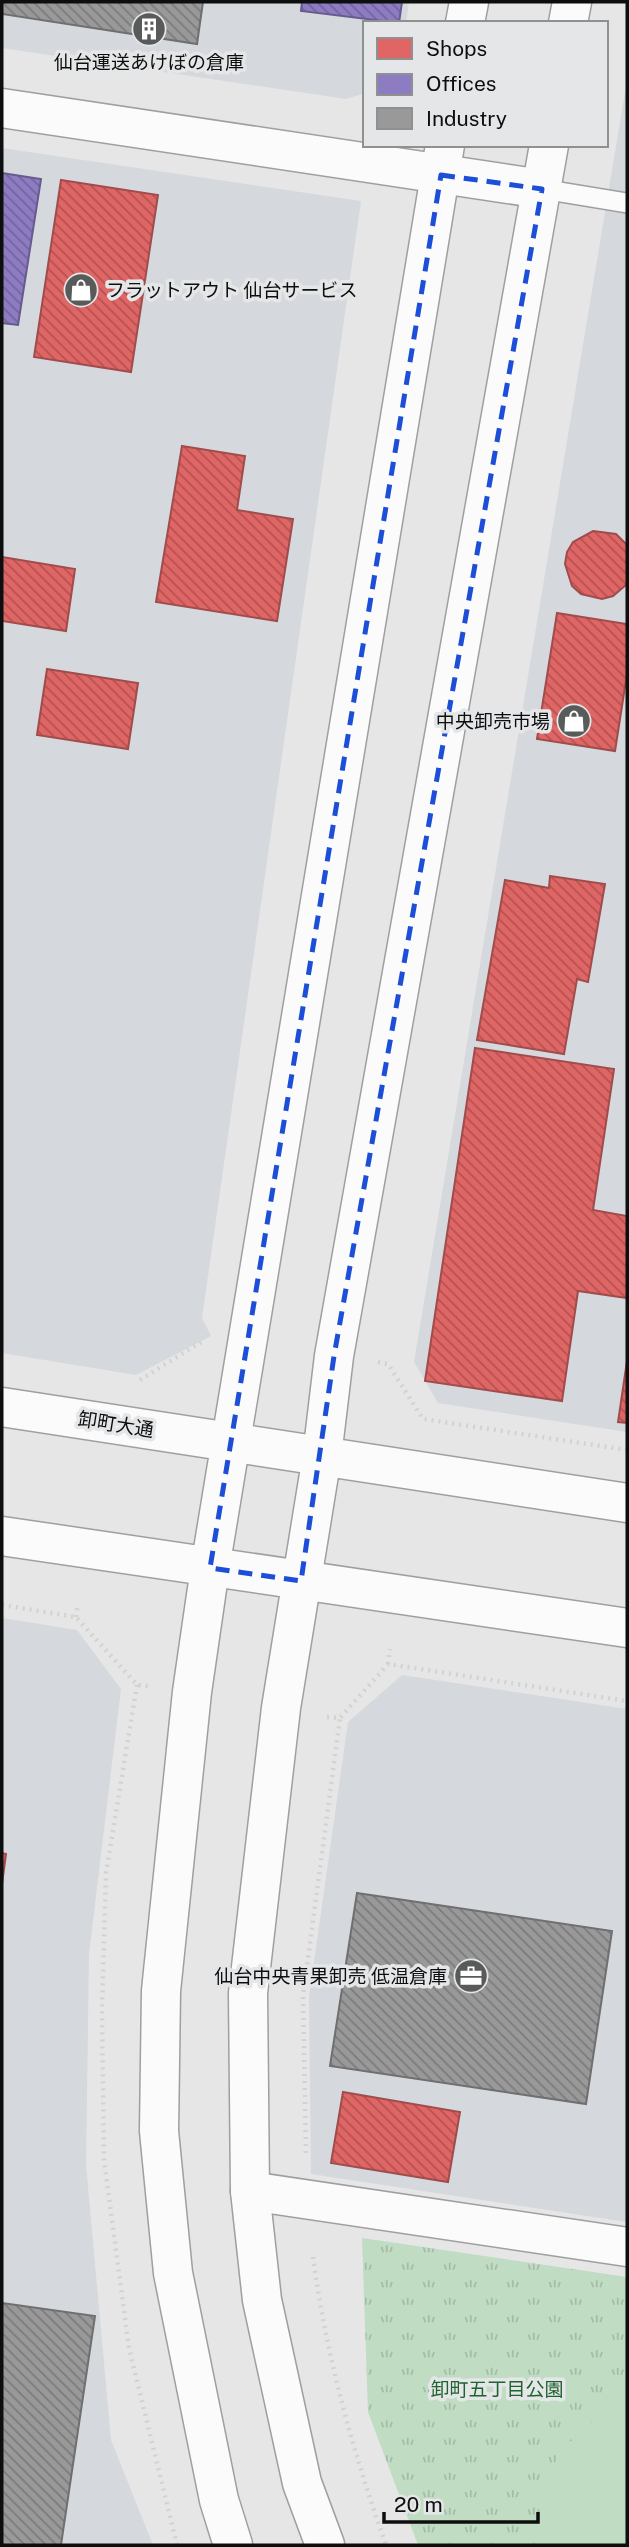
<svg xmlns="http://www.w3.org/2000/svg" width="629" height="2547" viewBox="0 0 629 2547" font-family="'Public Sans','Noto Sans JP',sans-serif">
	<defs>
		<pattern id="park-tufts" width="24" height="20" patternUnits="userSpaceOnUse" patternTransform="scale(1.75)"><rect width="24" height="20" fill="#c0dcc3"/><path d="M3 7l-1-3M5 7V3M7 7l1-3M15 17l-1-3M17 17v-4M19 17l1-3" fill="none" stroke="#a4bca6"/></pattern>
		<pattern id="shops-back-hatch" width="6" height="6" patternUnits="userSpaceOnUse" patternTransform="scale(1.75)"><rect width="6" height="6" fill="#e06666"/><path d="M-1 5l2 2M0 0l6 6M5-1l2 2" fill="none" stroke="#b45252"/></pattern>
		<pattern id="offices-back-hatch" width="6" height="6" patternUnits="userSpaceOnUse" patternTransform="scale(1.75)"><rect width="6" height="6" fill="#8e7cc3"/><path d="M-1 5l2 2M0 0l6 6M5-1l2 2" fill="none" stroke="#72649d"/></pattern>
		<pattern id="industry-back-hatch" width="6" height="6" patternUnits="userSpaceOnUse" patternTransform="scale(1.75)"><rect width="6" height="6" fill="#999"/><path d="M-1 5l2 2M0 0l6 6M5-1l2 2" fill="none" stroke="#7b7b7b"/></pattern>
	</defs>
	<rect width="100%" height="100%" fill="#e6e6e7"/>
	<path fill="#d5d8dc" d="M2,2H409L406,23H365V93L346,99L2,48Z
		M627,80V1432L438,1403L414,1362Z
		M2,148L361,201L202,1318L211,1336L136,1375L2,1353Z
		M2,1618L77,1630L121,1689L89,1954L86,2165L111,2440L153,2545H2Z
		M402,1675L627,1709V2222L311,2174L309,1997L348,1722Z"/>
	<path fill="url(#park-tufts)" d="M362,2238L627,2277V2545H418L368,2412Z"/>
	<path fill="#c0dcc3" d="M627,2390V2545H537L558,2453Z"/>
	<path fill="url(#shops-back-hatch)" stroke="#a14c4c" stroke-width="2" d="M61,180L158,195L131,372L34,357Z
		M182,446L245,456L237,510L293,519L277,621L156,602Z
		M593,531L616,534L627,545V584L613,596L602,599L581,594L572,586L565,564L567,552L573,542Z
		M2,557L75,569L66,631L2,621Z
		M557,613L627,624V674L615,751L537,739Z
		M47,669L138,683L128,749L37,735Z
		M550,876L605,884L588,982L577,979L564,1054L477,1040L505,880L549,888Z
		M475,1048L614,1069L593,1210L627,1216V1298L578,1291L562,1401L425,1381Z
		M627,1361V1423L618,1422Z
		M2,1853L6,1854L2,1884Z
		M343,2092L460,2112L448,2182L331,2163Z"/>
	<path fill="url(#offices-back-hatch)" stroke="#675b8d" stroke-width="2" d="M302,2H402L399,23L301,11Z
		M2,173L41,179L18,325L2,323Z"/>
	<path fill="url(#industry-back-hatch)" stroke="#6f6f6f" stroke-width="2" d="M2,2H203L197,44L2,14Z
		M357,1893L612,1931L586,2104L330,2066Z
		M2,2303L95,2316L61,2545H2Z"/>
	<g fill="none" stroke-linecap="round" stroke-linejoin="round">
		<g stroke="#9f9fa0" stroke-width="22">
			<path id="service" d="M542,189L627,203"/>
		</g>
		<g stroke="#9f9fa0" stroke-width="41">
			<path id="minor" d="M2,108L542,189
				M250,2191L627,2247"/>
		</g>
		<g stroke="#9f9fa0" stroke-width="41">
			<path id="tertiary" d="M465,23L469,2
				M568,23L572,2
				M2,1407L627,1503
				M2,1536L627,1628
				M233,2545L219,2500L173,2273L159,2131L161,1991L192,1692L210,1568L445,145
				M325,2545L302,2483L262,2300L250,2191L248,1993L281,1708L322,1456L334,1356L549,145"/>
		</g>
		<path stroke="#d1d2d2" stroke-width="4.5" stroke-dasharray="2 5" stroke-linecap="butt" d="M378,1362L388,1364L423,1419L627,1450
			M140,1380L201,1342
			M2,1605L76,1617L137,1685L148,1686
			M76,1617L78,1603
			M388,1664L390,1649
			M137,1685L106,1873L102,2009L104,2160L129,2348L177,2545
			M327,1717L340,1718L388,1664L627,1701
			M306,2153L303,1996L340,1718
			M313,2257C326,2355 353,2452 386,2545"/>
		<use href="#service" stroke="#fbfbfb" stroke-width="19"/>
		<use href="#minor" stroke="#fbfbfb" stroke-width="38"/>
		<use href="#tertiary" stroke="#fbfbfb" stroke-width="38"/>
	</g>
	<path fill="none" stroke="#1d4ed8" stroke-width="5" stroke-dasharray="14 9" stroke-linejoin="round" d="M441,175L542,189L334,1356L301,1581L210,1568Z"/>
	<defs>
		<g id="building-disc" transform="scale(1.75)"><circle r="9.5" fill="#595a5a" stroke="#e5e6e8"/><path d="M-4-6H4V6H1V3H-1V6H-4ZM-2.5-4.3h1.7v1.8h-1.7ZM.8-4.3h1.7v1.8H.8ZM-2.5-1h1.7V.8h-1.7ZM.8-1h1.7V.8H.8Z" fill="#fff"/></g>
		<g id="shop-disc" transform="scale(1.75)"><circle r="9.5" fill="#595a5a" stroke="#e5e6e8"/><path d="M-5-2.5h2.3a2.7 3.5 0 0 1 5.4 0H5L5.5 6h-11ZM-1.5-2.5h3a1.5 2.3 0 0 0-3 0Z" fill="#fff"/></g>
		<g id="office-disc" transform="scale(1.75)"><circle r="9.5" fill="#595a5a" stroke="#e5e6e8"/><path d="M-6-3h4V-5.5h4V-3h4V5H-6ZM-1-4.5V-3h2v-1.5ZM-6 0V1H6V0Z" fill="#fff"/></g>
	</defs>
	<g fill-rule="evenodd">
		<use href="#building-disc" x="149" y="29"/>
		<use href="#shop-disc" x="81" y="290"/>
		<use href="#shop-disc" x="574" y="721"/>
		<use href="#office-disc" x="471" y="1976"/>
	</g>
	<g text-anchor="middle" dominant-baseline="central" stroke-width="7" stroke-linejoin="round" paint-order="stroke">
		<g font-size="19" fill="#0d0e0e" stroke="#e5e6e8" text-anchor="end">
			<text x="149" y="62" text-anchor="middle">仙台運送あけぼの倉庫</text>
			<text x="106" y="290" text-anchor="start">フラットアウト 仙台サービス</text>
			<text x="550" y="721">中央卸売市場</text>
			<text x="447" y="1976">仙台中央青果卸売 低温倉庫</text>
		</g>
		<g font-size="19" fill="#0d0e0e" stroke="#e5e6e8">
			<text transform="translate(116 1424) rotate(9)">卸町大通</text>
		</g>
		<g font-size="19" fill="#1e642e" stroke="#e5e6e8">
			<text x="497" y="2389">卸町五丁目公園</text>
		</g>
	</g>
	<rect width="629" height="2547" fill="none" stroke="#0d0e0e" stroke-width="7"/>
	<rect x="363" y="21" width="245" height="126" fill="#e5e6e8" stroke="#8f9091" stroke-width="2"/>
	<rect x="377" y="38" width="35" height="21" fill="#e06666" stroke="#8f9091" stroke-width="2"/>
	<text x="426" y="56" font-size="21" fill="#0d0e0e">Shops</text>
	<rect x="377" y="74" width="35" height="21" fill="#8e7cc3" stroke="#8f9091" stroke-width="2"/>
	<text x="426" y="91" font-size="21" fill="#0d0e0e">Offices</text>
	<rect x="377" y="108" width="35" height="21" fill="#999999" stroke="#8f9091" stroke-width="2"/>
	<text x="426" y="126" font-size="21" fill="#0d0e0e">Industry</text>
	<path d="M384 2512v10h154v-10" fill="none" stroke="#0d0e0e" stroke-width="3.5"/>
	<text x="394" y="2512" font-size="21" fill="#0d0e0e" stroke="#e5e6e8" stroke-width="5" paint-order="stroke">20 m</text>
</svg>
